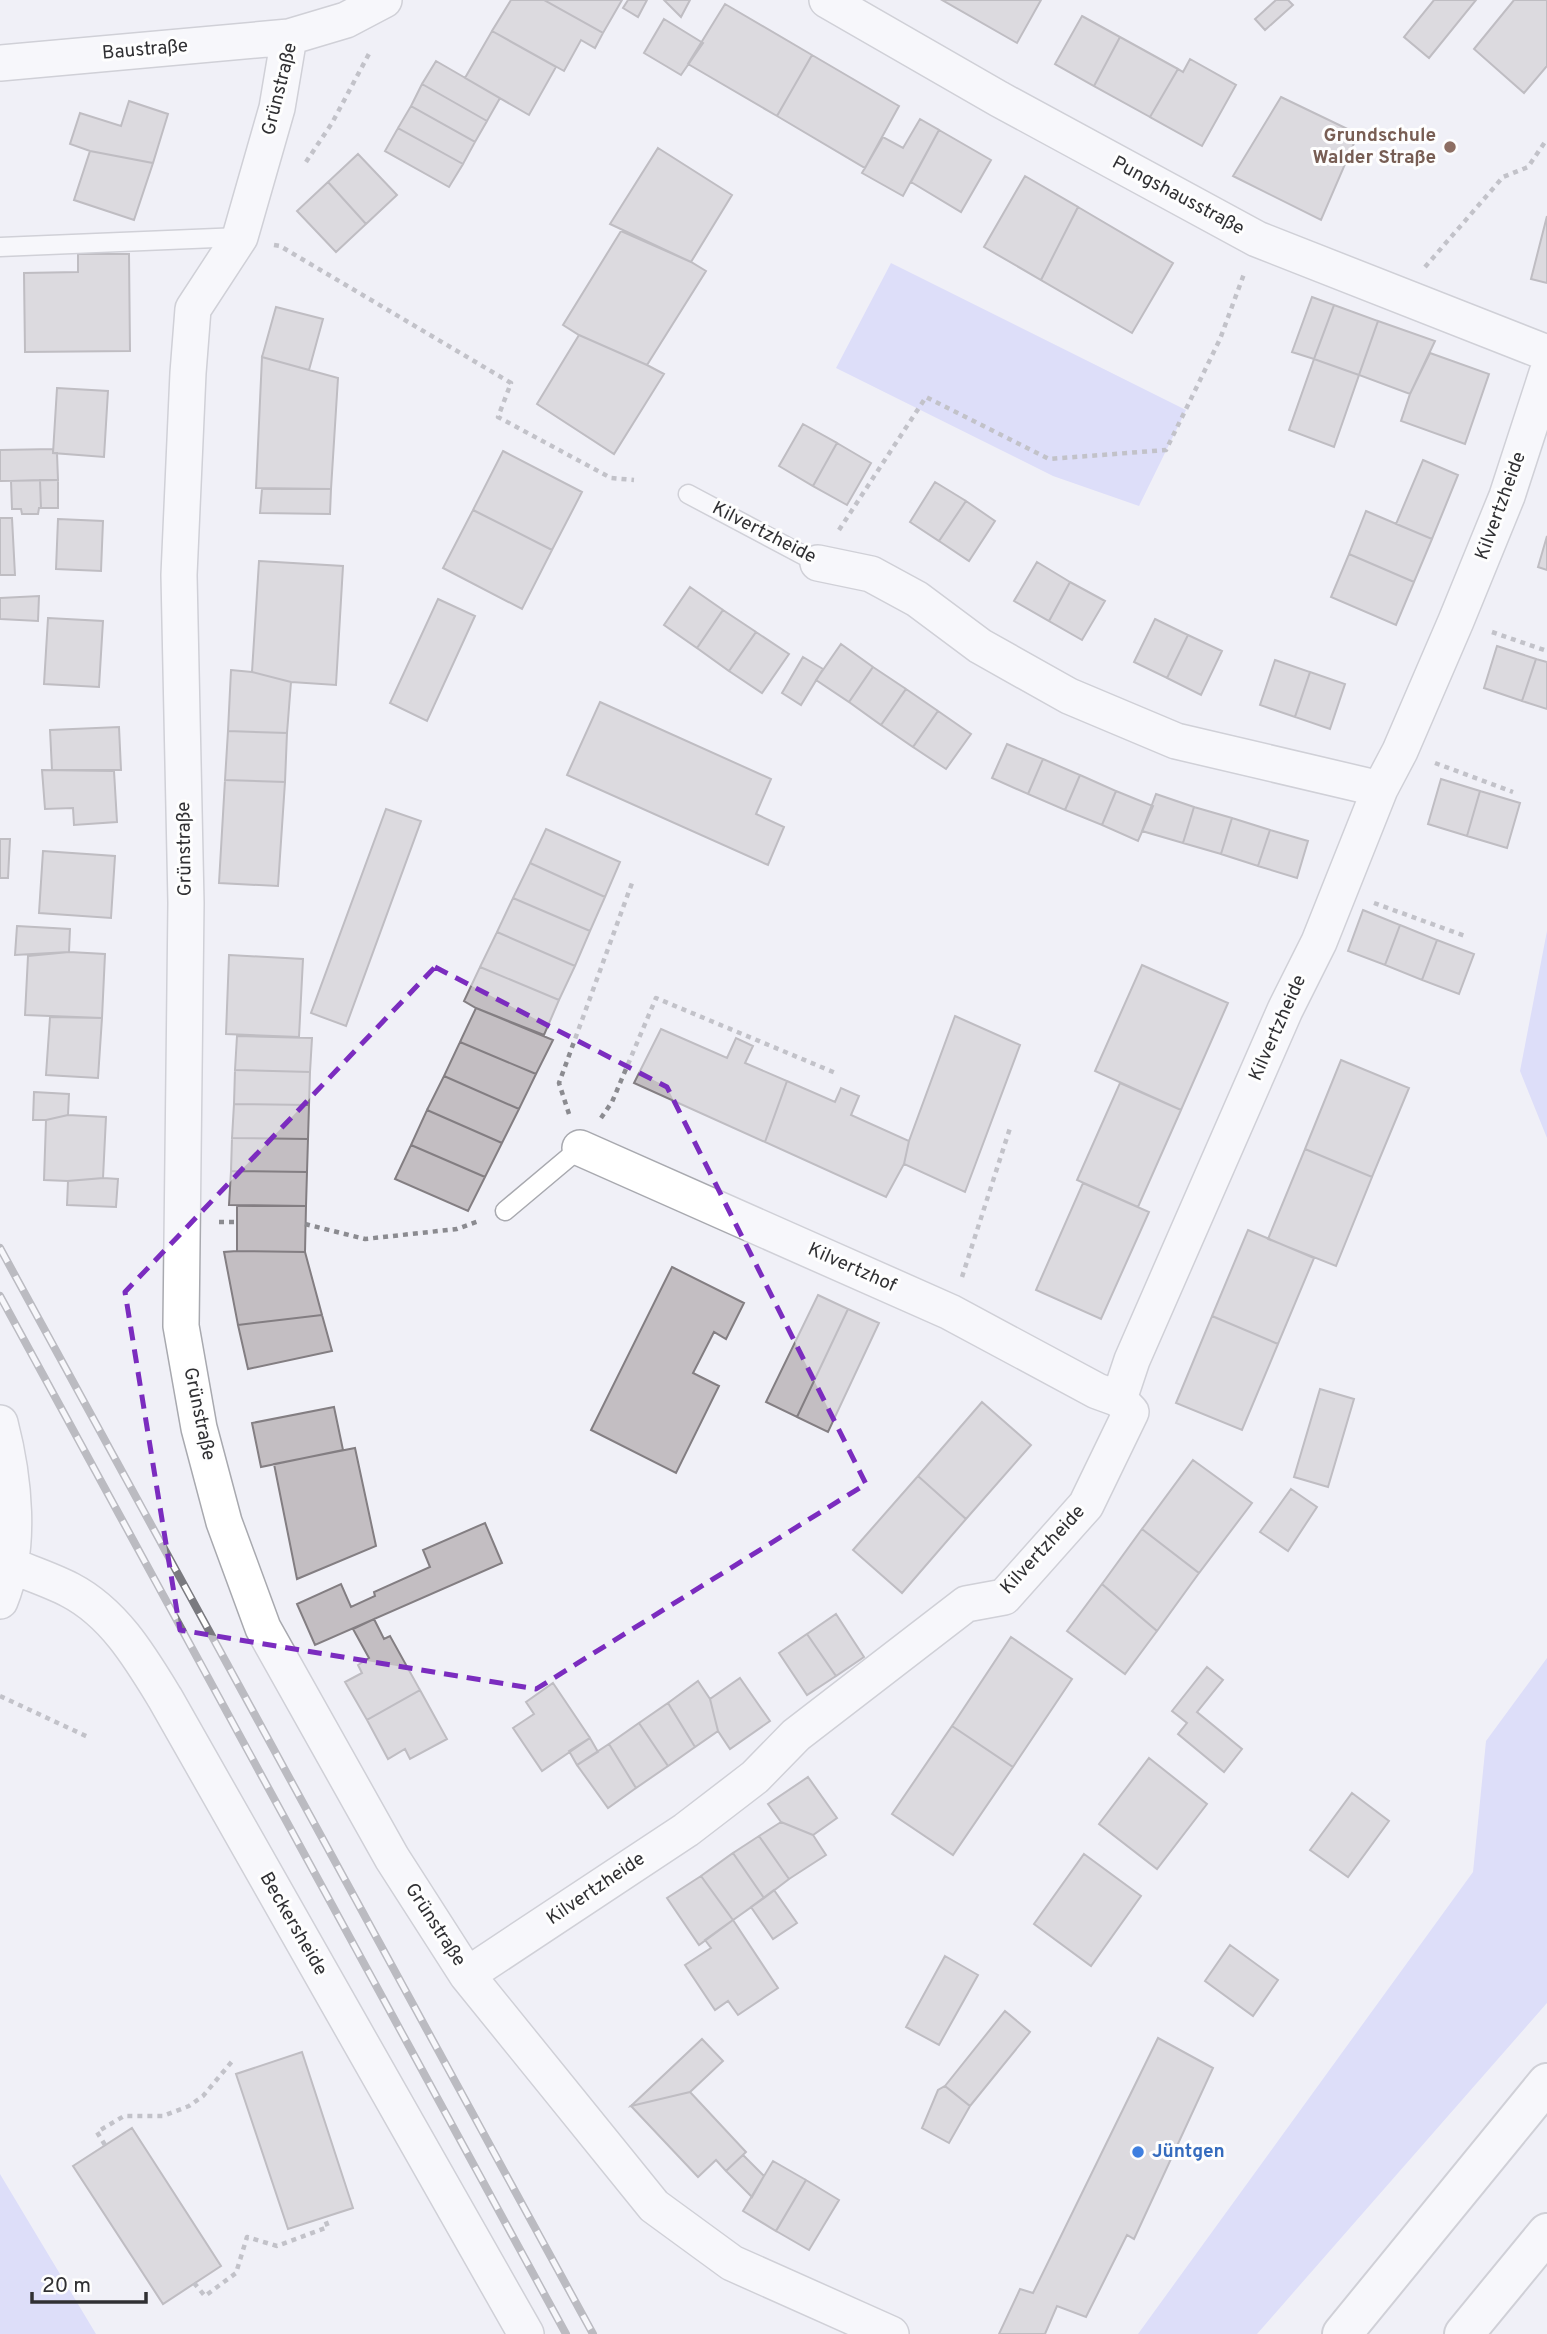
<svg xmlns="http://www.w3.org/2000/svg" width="1547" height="2334" viewBox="0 0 1547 2334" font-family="Overpass,sans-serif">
	<rect width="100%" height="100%" fill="#f0f0f7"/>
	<path fill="#c6c7fb" d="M891,263L1186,410L1139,506L1053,476L836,368Z
		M1547,931V1138L1520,1071Z
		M1547,1658V2003L1257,2334H1138L1473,1872L1486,1741Z
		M0,2174L96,2334H0Z"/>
	<path fill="#c3bec2" stroke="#837e82" stroke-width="2" d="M511,0H544L603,33L595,48L581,40L564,71L492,31Z
		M544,0H622L603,33Z
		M628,0H647L638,17L623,8Z
		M664,0H690L681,17Z
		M942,0H1041L1017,43Z
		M1276,0H1288L1293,5L1265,30L1255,19Z
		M1434,0H1476L1429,58L1404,37Z
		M1514,0H1547V66L1524,93L1474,49Z
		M725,4L812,55L777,116L688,64Z
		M1082,16L1120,37L1094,86L1055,64Z
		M664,19L703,43L681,75L644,53Z
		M492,31L556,67L529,115L465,78Z
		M1120,37L1178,69L1150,117L1094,86Z
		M812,55L899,106L865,168L777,116Z
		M1190,59L1236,85L1202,146L1150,117L1178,69L1183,72Z
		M436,61L500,98L487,121L422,84Z
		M422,84L487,121L475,142L411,106Z
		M1281,97L1358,134L1321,220L1233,176Z
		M129,101L168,114L153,163L90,151L70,144L80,113L121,126Z
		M411,106L475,142L463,164L398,128Z
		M920,119L939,130L903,196L862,173L883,137L903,148Z
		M398,128L463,164L449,187L385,151Z
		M939,130L991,160L961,212L911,182Z
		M658,148L732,195L691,262L610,224Z
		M90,151L153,163L134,220L74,200Z
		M358,154L397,195L366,224L328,182Z
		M1025,176L1078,207L1041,280L984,247Z
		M328,182L366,224L336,252L297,211Z
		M1078,207L1173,263L1132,333L1041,280Z
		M1547,216V283L1531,279Z
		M621,231L691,262L706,271L647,365L579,335L563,325Z
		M78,254H129L130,351L25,352L24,273L78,272Z
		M1312,297L1334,305L1314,359L1292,352Z
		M1334,305L1378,321L1359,375L1314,359Z
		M276,307L323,319L309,370L262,357Z
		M1378,321L1435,341L1410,394L1359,375Z
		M579,335L647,365L664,374L614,454L537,404Z
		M1430,353L1489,374L1465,444L1401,421L1410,394Z
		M262,357L338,378L331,489L256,488Z
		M1314,359L1359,375L1334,447L1289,430Z
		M57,388L108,391L104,457L53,453Z
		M803,424L837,443L813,486L779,466Z
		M837,443L871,463L847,505L813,486Z
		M53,449V453H57L58,480L0,481V450Z
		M503,451L582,492L552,550L473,510Z
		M1423,460L1458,475L1432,539L1396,524Z
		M40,480H58V508H41Z
		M40,480L41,508H39L38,514H22L21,509H12L11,481Z
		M935,482L966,501L939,541L910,522Z
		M262,489H331L330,514L260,513Z
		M966,501L995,521L969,561L939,541Z
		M473,510L552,550L522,609L443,568Z
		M1366,511L1432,539L1414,582L1349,554Z
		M0,518H12L15,575H0Z
		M58,519L103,521L101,571L56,569Z
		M1547,536V570L1538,567Z
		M1349,554L1414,582L1396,625L1331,597Z
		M259,561L343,566L336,685L291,682L252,672Z
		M1037,562L1070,582L1049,621L1014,601Z
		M1070,582L1105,601L1082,640L1049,621Z
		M690,587L723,610L697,648L664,625Z
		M39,596L38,621L0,619V598Z
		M438,599L475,616L427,721L390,703Z
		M723,610L756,632L729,671L697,648Z
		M48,618L103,621L99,687L44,684Z
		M1155,619L1188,635L1167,678L1134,662Z
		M756,632L789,654L762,693L729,671Z
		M1188,635L1222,651L1201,695L1167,678Z
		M841,644L873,667L849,702L816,680Z
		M1497,646L1536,659L1522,701L1484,688Z
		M803,657L823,669L801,705L782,693Z
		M1536,659L1547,662V709L1522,701Z
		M1275,660L1310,672L1295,717L1260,705Z
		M873,667L906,689L881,725L849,702Z
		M231,670L252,672L291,682L287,733L228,731Z
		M1310,672L1345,684L1330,729L1295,717Z
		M906,689L938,711L913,747L881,725Z
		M600,702L771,779L756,814L784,827L768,865L567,775Z
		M938,711L971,734L946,769L913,747Z
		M119,727L121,770H52L50,730Z
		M228,731L287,733L285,782L225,780Z
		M1007,744L1043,759L1028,794L992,778Z
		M1043,759L1080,775L1065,810L1028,794Z
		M42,770L114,771L117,822L74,825L73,808L45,809Z
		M1080,775L1116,791L1102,825L1065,810Z
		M1441,779L1480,791L1467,836L1428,824Z
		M225,780L285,782L278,886L219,883Z
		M1116,791L1153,806L1138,841L1102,825Z
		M1480,791L1520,803L1507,848L1467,836Z
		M1156,794L1194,807L1183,843L1142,831Z
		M1194,807L1232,818L1221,854L1183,843Z
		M386,809L421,821L346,1026L311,1013Z
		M1232,818L1270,830L1258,866L1221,854Z
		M546,829L620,862L605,897L530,863Z
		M1270,830L1308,841L1297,878L1258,866Z
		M0,839H10L8,878H0Z
		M43,851L115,856L111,918L39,913Z
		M530,863L605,897L590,931L513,898Z
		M513,898L590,931L575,966L497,932Z
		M1363,910L1400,925L1385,965L1348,951Z
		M1400,925L1437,940L1422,980L1385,965Z
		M17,926L70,929L69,952L15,955Z
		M497,932L575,966L559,1000L480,967Z
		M1437,940L1474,954L1459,994L1422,980Z
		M69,952L105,954L102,1018L25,1015L28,956Z
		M229,955L303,959L299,1037L226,1034Z
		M1142,965L1228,1003L1181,1110L1095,1071Z
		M480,967L559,1000L544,1035L476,1008L464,1001Z
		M476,1008L553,1040L536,1074L460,1042Z
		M955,1016L1020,1045L965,1192L904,1164L909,1141Z
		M50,1017L102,1018L98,1078L46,1075Z
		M661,1029L727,1058L736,1038L753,1046L745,1063L787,1081L765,1142L634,1083Z
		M237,1036L312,1038L310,1072L235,1070Z
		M460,1042L536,1074L519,1109L444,1076Z
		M1341,1060L1409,1088L1372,1177L1305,1149Z
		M235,1070L310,1072L309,1105L234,1104Z
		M444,1076L519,1109L502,1143L427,1110Z
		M787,1081L835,1102L841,1088L859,1096L851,1115L909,1141L904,1164L886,1197L765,1142Z
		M1120,1083L1181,1110L1138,1207L1077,1180Z
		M34,1092L69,1094L68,1115L46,1120H33Z
		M234,1104L309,1105L308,1139L232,1138Z
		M427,1110L502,1143L485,1177L411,1145Z
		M68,1115L106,1117L103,1178L68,1181L44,1180L46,1120Z
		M232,1138L308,1139L307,1172L231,1171Z
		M411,1145L485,1177L468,1211L395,1179Z
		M1305,1149L1372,1177L1336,1266L1268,1239Z
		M231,1171L307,1172L306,1206L229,1205Z
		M103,1178L118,1179L116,1207L67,1205L68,1181Z
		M1083,1183L1149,1212L1101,1319L1036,1290Z
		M237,1206H306L305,1252L237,1251Z
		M1248,1230L1314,1258L1278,1344L1212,1316Z
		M237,1251L305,1252L322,1315L238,1325L224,1252Z
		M672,1267L744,1303L726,1339L714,1332L693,1373L719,1386L676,1473L591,1430Z
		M818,1295L848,1309L797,1417L766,1402Z
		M848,1309L879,1323L828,1432L797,1417Z
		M322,1315L332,1351L248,1369L238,1325Z
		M1212,1316L1278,1344L1242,1430L1176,1403Z
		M1320,1389L1354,1399L1328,1487L1294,1477Z
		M982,1402L1031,1445L966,1519L918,1476Z
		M334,1407L343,1450L261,1467L252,1423Z
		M355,1448L376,1546L297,1579L274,1464Z
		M1193,1460L1252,1503L1199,1573L1142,1529Z
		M918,1476L966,1519L902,1593L853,1550Z
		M1291,1489L1317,1507L1288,1551L1260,1532Z
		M485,1523L502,1563L315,1645L297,1604L341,1584L351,1607L375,1596L374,1592L430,1567L423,1550Z
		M1142,1529L1199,1573L1157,1631L1102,1584Z
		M1102,1584L1157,1631L1125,1674L1067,1631Z
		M836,1614L864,1657L836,1676L807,1634Z
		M374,1619L384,1639L390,1636L420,1690L367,1720L345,1682L362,1673L358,1665L369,1658L353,1629Z
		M807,1634L836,1676L807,1695L779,1653Z
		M1011,1637L1072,1679L1013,1767L952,1726Z
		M1207,1667L1223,1680L1197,1712L1242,1749L1224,1772L1178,1734L1187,1723L1172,1711Z
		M740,1678L770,1721L730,1749L718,1731L710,1699Z
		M698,1681L710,1699L718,1731L695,1747L668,1703Z
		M553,1683L590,1738L542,1771L513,1728L534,1714L526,1702Z
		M420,1690L447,1739L410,1759L405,1749L388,1759L367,1720Z
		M668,1703L695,1747L668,1766L639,1723Z
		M639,1723L668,1766L636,1788L609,1744Z
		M952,1726L1013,1767L953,1855L892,1814Z
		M590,1738L598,1752L577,1765L569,1751Z
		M609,1744L636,1788L608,1808L577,1765Z
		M1149,1758L1207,1804L1157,1869L1099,1824Z
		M808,1777L837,1818L813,1835L781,1822L768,1804Z
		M1352,1793L1389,1821L1348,1877L1310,1850Z
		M781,1822L813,1835L826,1855L789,1879L759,1836Z
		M759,1836L789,1879L764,1898L733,1853Z
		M733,1853L764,1898L733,1920L701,1876Z
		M1084,1854L1141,1896L1091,1966L1034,1924Z
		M701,1876L733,1920L699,1945L667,1898Z
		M774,1890L797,1923L773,1939L751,1907Z
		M733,1920L778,1988L738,2015L728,2001L715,2010L685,1965L711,1948L705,1940Z
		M1230,1945L1278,1980L1253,2016L1205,1981Z
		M945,1956L978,1975L939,2045L906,2027Z
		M1005,2011L1030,2032L970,2106L945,2086Z
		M1158,2038L1213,2068L1134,2239L1127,2235L1086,2317L1057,2306L1045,2334H999L1020,2289L1033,2293Z
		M702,2039L723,2061L690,2092L631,2106Z
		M302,2052L353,2208L288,2229L236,2074Z
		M945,2086L970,2106L949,2143L922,2128L938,2090Z
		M690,2092L746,2152L726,2171L716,2160L698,2177L631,2106Z
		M132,2128L221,2266L163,2304L73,2166Z
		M743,2155L764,2176L752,2197L726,2171Z
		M773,2161L806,2180L776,2231L743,2211Z
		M806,2180L839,2200L809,2250L776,2231Z"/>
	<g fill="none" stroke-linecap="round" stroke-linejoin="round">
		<g stroke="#a8a9af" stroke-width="21">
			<path id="service" d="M0,247L240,237
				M688,494L818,563
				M505,1211L580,1148"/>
		</g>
		<g stroke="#a8a9af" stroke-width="38">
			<path id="minor" d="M827,0L999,99L1257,239L1547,353
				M289,37L277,108L240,237L193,309L188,373L179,575L186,903L181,1326L199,1428L224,1522L263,1628L392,1858L467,1975L654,2206L732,2263L891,2334
				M0,63L289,37L346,20L384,0
				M818,563L871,574L917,599L980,646L1069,696L1176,741L1380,789
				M1119,1399L1132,1360L1285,1010L1319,942L1380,789L1400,751L1456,621L1507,496L1547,373
				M0,1423C14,1477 22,1547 0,1601
				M10,1565C29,1573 51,1580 70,1590C114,1613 140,1657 165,1698L526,2334
				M467,1975L686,1830L755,1777L796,1735L966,1604L1004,1597L1086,1505L1131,1412L1119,1399L1097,1391L950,1312L580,1148"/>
		</g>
		<g stroke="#a8a9af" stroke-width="42">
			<path id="motorway" d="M1342,2334L1547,2083
				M1464,2334L1547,2233"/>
		</g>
		<path stroke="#8b8b90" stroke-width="4.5" stroke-dasharray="5 5" stroke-linecap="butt" d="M306,162L332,123L371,50
			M274,245L280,246L511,383L498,417L611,478L634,480
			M1425,267L1503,177L1528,167L1547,139
			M839,530L926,397L1049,459L1166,450L1220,339L1244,274
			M1492,632L1547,651
			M1435,763L1513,792
			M1374,903L1465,936
			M569,1114L559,1083L632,883
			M601,1118L612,1102L656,998L838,1074
			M219,1222H237
			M305,1224L365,1239L457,1229L479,1221
			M962,1277L1010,1128
			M0,1696L88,1737
			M105,2145L97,2132L124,2116H163L189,2106L203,2096L234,2059
			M194,2283L205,2296L236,2273L247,2237L277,2246L328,2227L324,2217"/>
		<use href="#service" stroke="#fff" stroke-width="18"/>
		<use href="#minor" stroke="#fff" stroke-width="35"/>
		<use href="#motorway" stroke="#fff" stroke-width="38"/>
		<g stroke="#7a7a7f" stroke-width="8">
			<path id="rail" d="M0,1248L593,2334
				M0,1296L566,2334"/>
		</g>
		<use href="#rail" stroke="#fefefe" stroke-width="5" stroke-dasharray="16" stroke-linecap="butt"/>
	</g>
	<path d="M0 0H1547V2334H0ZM435,967L667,1087L866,1484L536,1689L180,1630L125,1292Z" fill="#f0f0f7" fill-opacity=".55" fill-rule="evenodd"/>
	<path fill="none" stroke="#7b2cbf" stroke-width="5" stroke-dasharray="14 9" stroke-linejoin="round" d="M435,967L667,1087L866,1484L536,1689L180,1630L125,1292Z"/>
	<circle fill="#8d6e63" stroke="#fefefe" stroke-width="2.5" cx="1450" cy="147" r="7"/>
	<circle fill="#3f7fe0" stroke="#fefefe" stroke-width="2.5" cx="1138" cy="2152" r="7"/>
	<g text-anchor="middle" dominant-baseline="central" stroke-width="6" stroke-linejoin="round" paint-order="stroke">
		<g font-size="19" fill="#303033" stroke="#fefefe">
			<text transform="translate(145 50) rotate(-5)">Baustraße</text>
			<text transform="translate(280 89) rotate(-76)">Grünstraße</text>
			<text transform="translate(1178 196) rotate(28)">Pungshausstraße</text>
			<text transform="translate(1501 506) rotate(-70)">Kilvertzheide</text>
			<text transform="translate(764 533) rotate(27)">Kilvertzheide</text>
			<text transform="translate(185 849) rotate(-91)">Grünstraße</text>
			<text transform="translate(1278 1028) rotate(-66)">Kilvertzheide</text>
			<text transform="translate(852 1268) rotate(24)">Kilvertzhof</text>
			<text transform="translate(199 1414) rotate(78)">Grünstraße</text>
			<text transform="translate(1043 1550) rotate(-47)">Kilvertzheide</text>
			<text transform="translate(596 1889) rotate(-34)">Kilvertzheide</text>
			<text transform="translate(293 1924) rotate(60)">Beckersheide</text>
			<text transform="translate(435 1925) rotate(57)">Grünstraße</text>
		</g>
		<g font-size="19" font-weight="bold" fill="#785e54" stroke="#fefefe" text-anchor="end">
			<text x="1436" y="136">Grundschule<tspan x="1436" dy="22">Walder Straße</tspan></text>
		</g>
		<g font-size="19" font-weight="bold" fill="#366cbe" stroke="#fefefe" text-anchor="start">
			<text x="1152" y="2152">Jüntgen</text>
		</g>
	</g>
	<path d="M32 2292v10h114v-10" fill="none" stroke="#303033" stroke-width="3.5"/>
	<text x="42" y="2292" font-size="21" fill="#303033" stroke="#fefefe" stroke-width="5" paint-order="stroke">20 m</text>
</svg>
